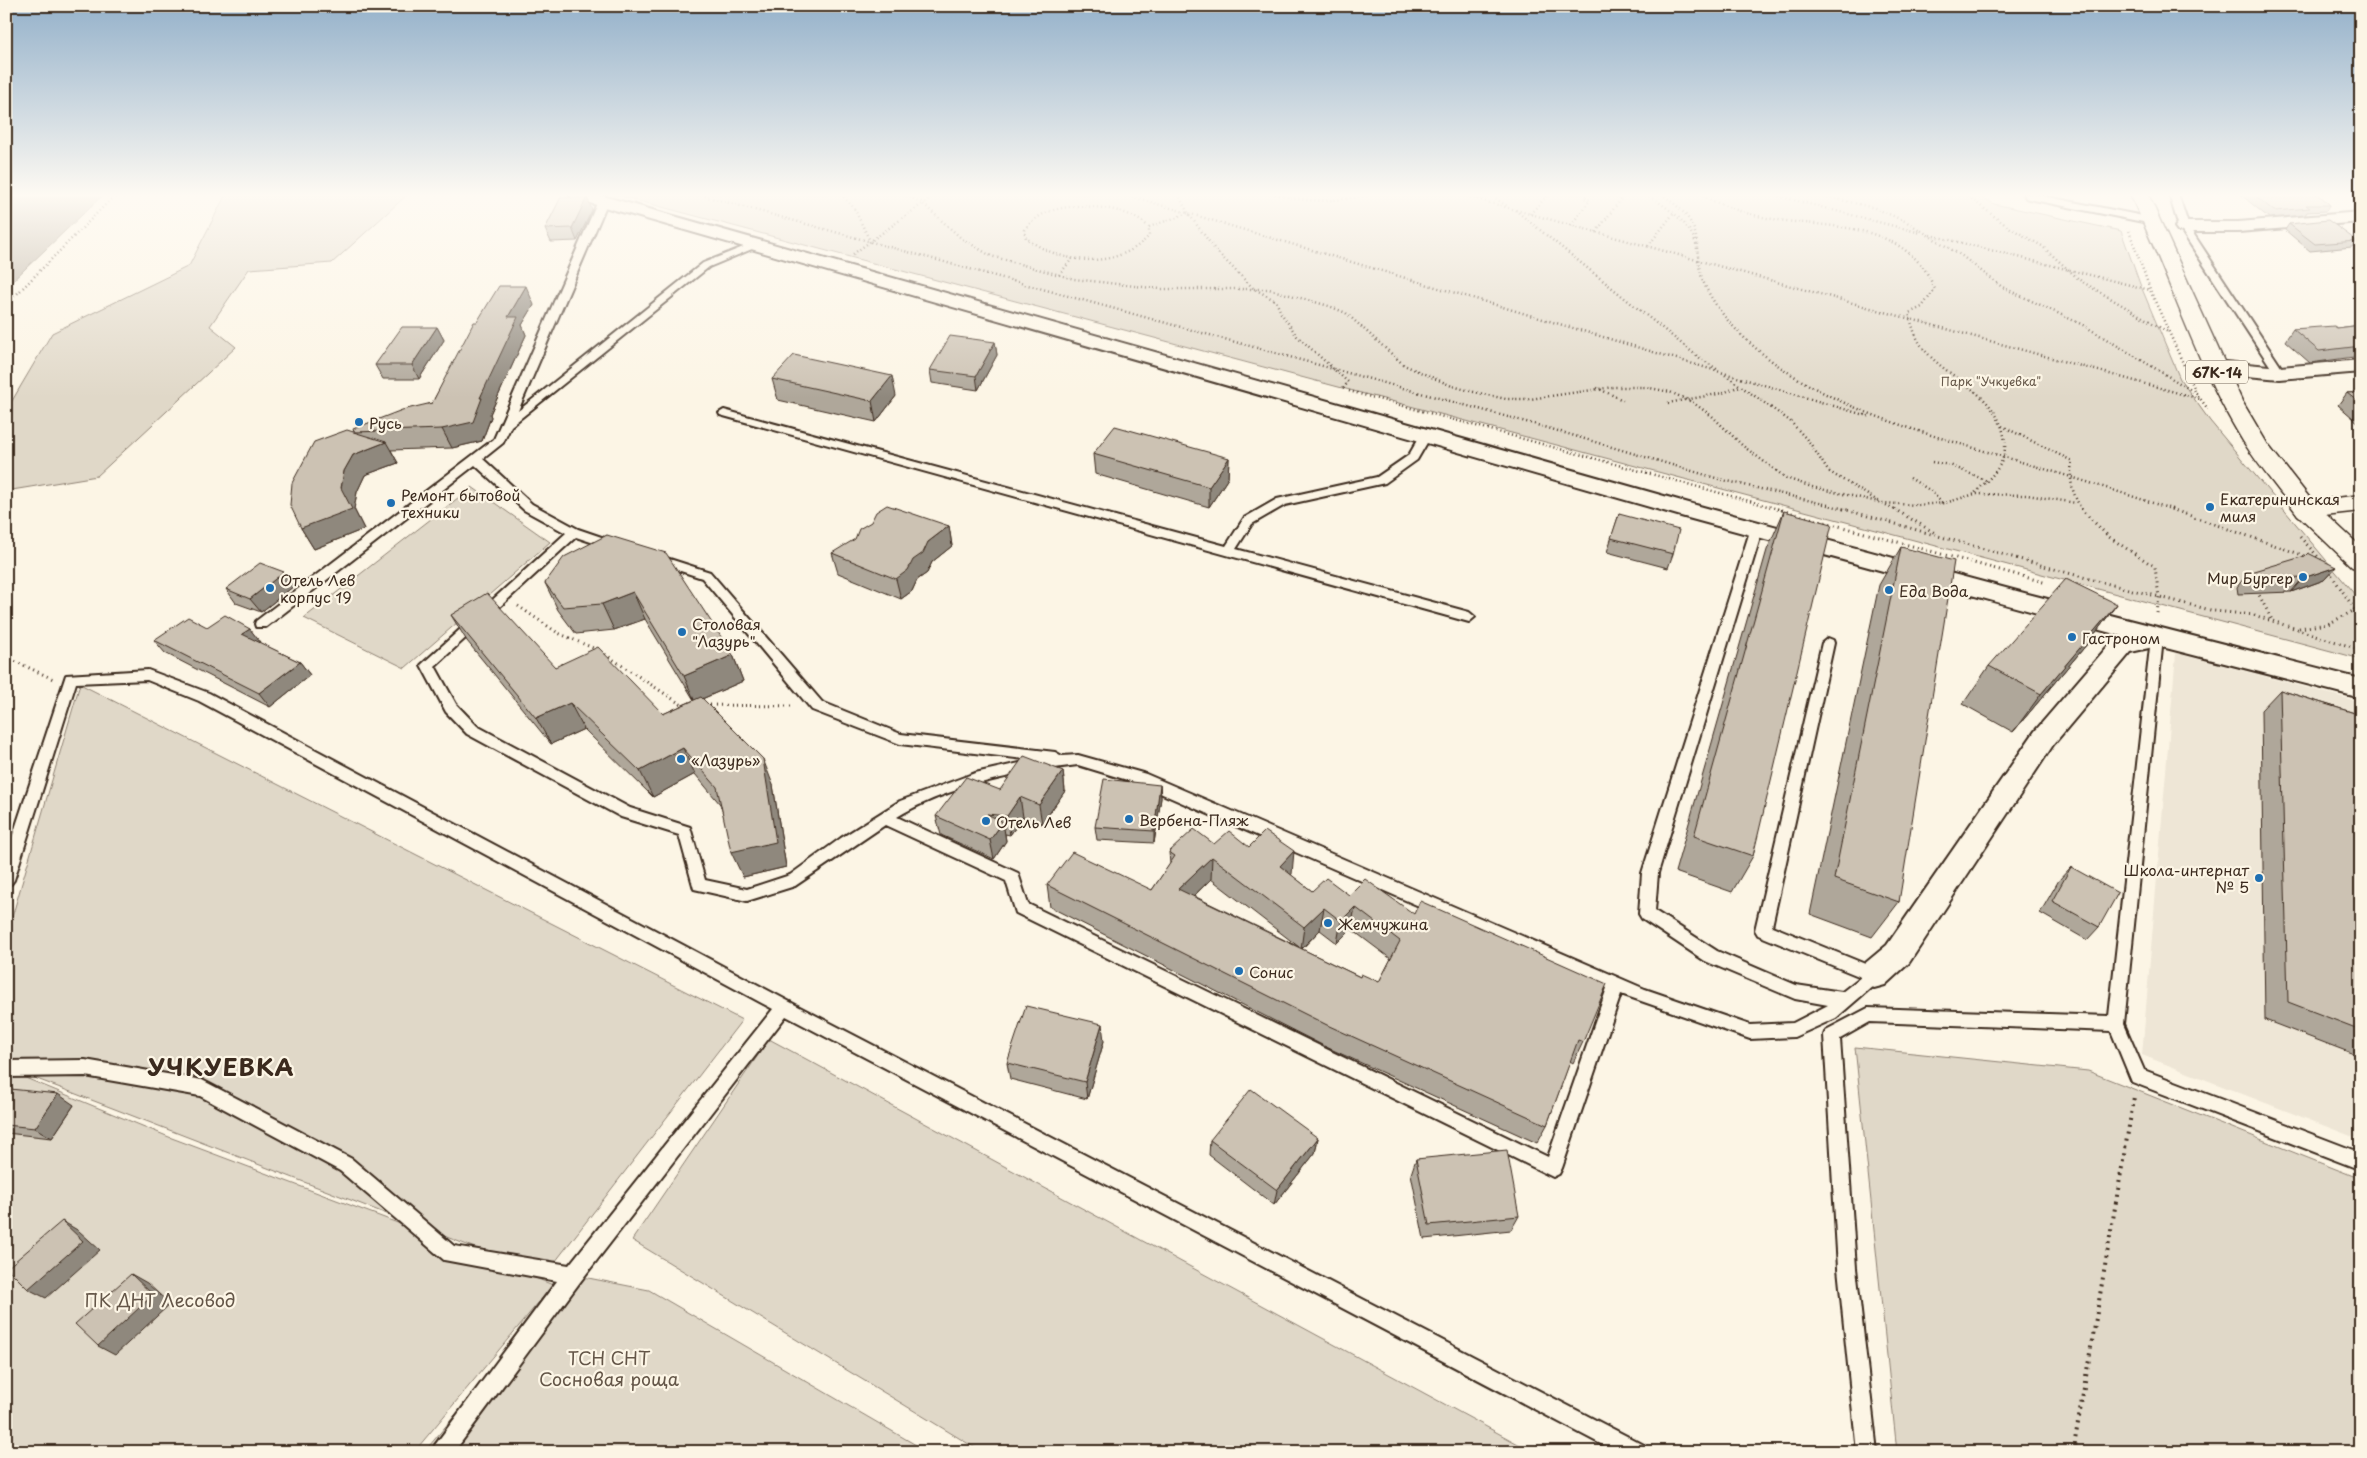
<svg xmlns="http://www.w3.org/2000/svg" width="2367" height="1458" viewBox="0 0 2367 1458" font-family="'Playpen Sans',sans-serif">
	<rect width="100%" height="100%" fill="#fcf5e5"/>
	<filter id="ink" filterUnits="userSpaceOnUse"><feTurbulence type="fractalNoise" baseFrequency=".02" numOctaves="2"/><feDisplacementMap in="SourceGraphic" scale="10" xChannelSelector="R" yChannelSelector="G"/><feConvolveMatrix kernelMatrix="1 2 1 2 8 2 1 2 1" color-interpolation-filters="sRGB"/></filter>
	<g filter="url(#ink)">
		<path fill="#eee6d6" d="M2176,653L2361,702V1140L2142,1055Z"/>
		<path fill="#e0d8c8" stroke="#8e8173" d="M226,194H408L332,263L249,269L210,326L236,347L97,476L6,491V411L52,333L189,266Z
			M613,194H1977L1994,204L2121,231L2140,284L2180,379L2210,421L2361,602V659Z
			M472,487L550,542L405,668L304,618Z
			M80,684L742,1020L545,1275L6,1067V938Z
			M769,1039L1533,1452H982L632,1240Z
			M1855,1047L2088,1071L2361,1179V1452H1897Z
			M6,1070L169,1137L411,1228L553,1285L414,1452H6Z
			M573,1275L649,1290L928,1452H424Z"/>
		<path fill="#b7ad9e" stroke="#85796b" d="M6,194H104L6,287Z"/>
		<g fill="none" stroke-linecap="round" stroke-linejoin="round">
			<g stroke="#3b2a1e" stroke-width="4">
				<path id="service" d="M2024,194H2033L2153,218L2158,221L2153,224L2029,199L2026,198Z
					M2169,194H2178L2189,227L2285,373L2284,375H2276L2179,227Z
					M603,198L608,201L518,411L703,263L756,242L764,244L709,267L511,426L503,443L483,459L532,504L578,529L619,543L621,546L615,550L576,537L435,666L456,704L477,726L630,808L690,827L705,880L747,889L790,875L841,838L900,801L975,773L1033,760L900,744L812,710L702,578L653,562L651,559L653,556L657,555L710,572L822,702L901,734L1055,752L1062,756L1078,755L1146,774L1645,989L1750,1025L1793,1023L1828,1005L1795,999L1705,961L1642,919L1639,914L1642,873L1751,528L1757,524L1763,528L1658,873L1655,911L1717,951L1796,985L1842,992L1861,977L1758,935L1755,930L1822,643L1828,638L1833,640L1834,643L1772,926L1880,970L1882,975L1880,980L1836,1018L1794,1037L1750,1039L1621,994L1562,1168L1559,1174L1553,1177L1016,913L1006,881L885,825L795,886L747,901L694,889L679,835L621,817L467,734L446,712L421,665L566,533L524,510L475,465L266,627H256L255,624L256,621L494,439L598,201ZM1078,765L1137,783L1607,988L1548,1157L1028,904L1018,873L897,817C947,786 1020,772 1078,765Z
					M724,410L1226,546L1244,518L1277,499L1377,477L1409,455L1421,434H1429L1431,436L1417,460L1385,483L1285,505L1252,524L1236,549L1469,612L1475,617L1469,622L720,415L719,413Z
					M2157,633L2163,638L2124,1024L2144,1070L2361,1153V1170L2132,1082L2111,1031L1870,1022L1840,1039L1856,1268L1877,1452H1857L1838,1268L1824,1035L1826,1030L1868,1008L2109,1016L2151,638Z
					M148,670L209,693L790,1002L1644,1445L1647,1452H1616L786,1016L580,1282L454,1452H432L435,1445L557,1281L444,1260L340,1171L200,1096L85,1076L6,1077V1061L85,1060L202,1080L352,1159L454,1246L569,1265L773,1009L199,701L147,680L76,683L14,880L11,884L6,886V856L66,675Z"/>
			</g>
			<g stroke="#3b2a1e" stroke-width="4">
				<path id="minor" d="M569,194H596L1703,507L2028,594L2361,679V698L2158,646L2131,652L2053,745L1909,963L1885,985L1874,988L1863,985L1859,975L1863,965L1887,945L2035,731L2114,639L2122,636L1688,518L629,214L572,198Z
					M2361,212V222L2238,232H2184L2178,231L2175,227L2178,223L2184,222H2238Z
					M2361,360V372L2280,379L2214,373L2207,371L2204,367L2207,363L2214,361L2280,367Z"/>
			</g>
			<g stroke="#3b2a1e" stroke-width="3">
				<path id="secondary" d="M2306,501L2314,503L2361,547V569L2352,567L2298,515L2294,509L2298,503Z"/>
			</g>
			<g stroke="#3b2a1e" stroke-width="3">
				<path id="primary" d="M2130,194H2148L2242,401L2268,445L2312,501L2361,495V511L2306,517L2298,515C2277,487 2254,461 2237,431C2193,356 2168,272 2130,194Z"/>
			</g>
			<path stroke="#3b2a1e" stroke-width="2.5" stroke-dasharray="1 3" stroke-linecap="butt" d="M697,194L1548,428L1719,479L1849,510
				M841,194L854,208L870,241
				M902,194L921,202L961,238L991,256L1074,279L1161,289H1269L1329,306L1346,313L1404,365L1452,386L1474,392L1506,399H1530L1613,387H1645L1670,392L1692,402L1712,416L1743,446L1786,478L1812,487L1883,503L1917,505L1945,503L1975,494L2027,495L2076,503
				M1124,194L1871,417
				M1178,194L1188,213L1216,251L1253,288L1276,301L1281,313L1297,336L1348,382L1343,389
				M1275,194C1308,204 1341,201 1374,194
				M1458,194L2200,399
				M1489,194L1507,206
				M1646,194C1665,206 1689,221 1696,244C1699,256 1698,269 1703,281C1713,305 1731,326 1751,344C1821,406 1914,430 2001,456C2059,473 2117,491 2174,510
				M1661,194C1682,208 1698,223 1697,250
				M1699,194C1724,207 1751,216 1779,220C1828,227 1886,223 1922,266C1927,272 1931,281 1935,289L1922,307L1909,313C1912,326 1915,337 1923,348C1947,379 1989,389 2002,428C2012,459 1996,472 1975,493
				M1771,194L1921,233
				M1816,194L1875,208L1907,222L1962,256L2002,287L2083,325L2196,393L2208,409
				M1965,194L2007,226L2042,246L2081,281L2168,332
				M1478,199L1483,194
				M1077,206C1104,207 1128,209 1149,227V236C1117,270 1062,265 1026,238L1024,230C1038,212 1056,208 1077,206Z
				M1515,210L1697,356L1718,370
				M1530,214L1547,196L1541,194
				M1571,225L1590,200L1584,198L1588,194
				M1149,227L1188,213
				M2129,231L2150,289
				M1596,232L1625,194
				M1930,235L2150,290L2196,392
				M1648,246L1673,214
				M853,254L936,194
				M1059,275L1072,259
				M6,305L116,194
				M1725,375L1790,421L1810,443L1828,471L1878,501
				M1597,388L1625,401
				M1349,391L1782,510
				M1668,403L1723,393L1740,386
				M2002,426L2072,461C2069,481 2072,493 2082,510
				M1932,462L1950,465L1987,481
				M1910,478L1931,491L1942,503
				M1886,505L1897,510"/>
			<path stroke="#3b2a1e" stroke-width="3" stroke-dasharray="1 4" stroke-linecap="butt" d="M1777,509L2047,583
				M1843,509L2086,578L2214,611L2254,615L2361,650
				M1894,509L1935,533
				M2081,509L2109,537L2155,567L2159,597L2157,613
				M2171,509L2308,557
				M2300,537L2321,560
				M2329,571L2355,610
				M6,580V588
				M2257,591L2272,620
				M518,606L558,633L600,651L682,705H687
				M2299,628L2328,624L2355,610L2361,617
				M6,657L53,679
				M705,705L792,706"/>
			<path stroke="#3b2a1e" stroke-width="4" stroke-dasharray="2 5" stroke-linecap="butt" d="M2073,1452L2134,1097"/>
			<use href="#service" fill="#fcf5e5" fill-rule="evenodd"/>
			<use href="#minor" fill="#fcf5e5" fill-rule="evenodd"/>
			<use href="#secondary" fill="#fcf5e5" fill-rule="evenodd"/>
			<use href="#primary" fill="#fcf5e5" fill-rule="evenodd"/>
		</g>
		<path fill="#afa79a" stroke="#3b2a1e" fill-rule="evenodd" d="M2240,194H2318L2330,205L2326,211L2307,212L2305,215L2269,218Z
			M587,197L592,210L577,241L551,242L545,229Z
			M2289,224L2357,241L2352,247L2310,251L2285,230Z
			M534,305L522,325L526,335L490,414L491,417L482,441L452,448L391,450L398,463L365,475L357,492L354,509L364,529L314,549L301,528L354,432L432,403L477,322Z
			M2361,325V356L2310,363L2285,341L2293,329L2337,328Z
			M437,327L444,340L419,379H383L375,365Z
			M995,342L997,355L978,390L932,383L930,370Z
			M772,379L896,396L876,422L778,400Z
			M2361,392V425L2338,405L2347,393Z
			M1093,454L1229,458L1228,478L1209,507L1095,474Z
			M1784,511L1753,856L1732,892L1675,872L1767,550Z
			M1619,514L1673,554L1668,568L1607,552Z
			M949,526L952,546L932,562L927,573L917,580L912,591L901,599L838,573L832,553Z
			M607,535L733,655L743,681L702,699L773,785L786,867L743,877L720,804L695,774L653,797L584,729L551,744L467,641L451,615L555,667L663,714L694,700L645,619L614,630L576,634L558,610L545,583Z
			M1901,547L1899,902L1872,937L1810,914L1879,585Z
			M2336,567L2324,580L2291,592L2238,594L2237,587L2248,573Z
			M294,586L261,612L236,603L226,589Z
			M2117,604L2088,643L2013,732L1963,704L1989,666Z
			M207,627L250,629L260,643L300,662L310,675L270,707L165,653L154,640Z
			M2280,690L2361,715V1055L2359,1056L2265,1020L2261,710Z
			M1063,771L1065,791L1042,824L1023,817L1010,835L1005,834L1006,841L994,859L941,835L936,816L1000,790Z
			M1160,785L1161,798L1154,843L1097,840L1095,827Z
			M1214,844L1249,847L1292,874L1291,875L1312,891L1349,895L1583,1042L1573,1063L1570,1061L1547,1125L1537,1143L1324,1046L1050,907L1047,885L1152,890L1170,864L1169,852ZM1211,879L1299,947L1194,896ZM1351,929L1391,959L1379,982L1360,977L1302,949L1320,930L1337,943Z
			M2071,867L2099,927L2087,940L2040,913L2059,880Z
			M1104,1041L1087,1099L1010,1079L1007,1063Z
			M6,1094L74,1105L52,1138L6,1133Z
			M1318,1138L1315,1153L1274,1205L1209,1155L1210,1140Z
			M1416,1159L1519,1216L1511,1230L1424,1239L1411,1174Z"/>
		<path fill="#8f887d" stroke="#3b2a1e" d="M587,197L592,210L577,241L572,228Z
			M526,286L534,305L522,325L526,335L490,414L491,417L482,441L452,448L442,429L480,398L508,317Z
			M437,327L444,340L419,379L412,365Z
			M995,342L997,355L978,390L976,376Z
			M892,376L896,396L876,422L872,401Z
			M386,442L398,463L365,475L357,492L354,509L364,529L314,549L301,528L341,488L344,471L353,455Z
			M1229,458L1228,478L1209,507V487Z
			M949,526L952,546L932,562L927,573L917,580L912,591L901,599L896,579L928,542Z
			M2336,567L2324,580L2291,592L2303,578Z
			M284,572L294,586L261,612L250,599Z
			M633,592L645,619L614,630L602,604Z
			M2117,604L2088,643L2013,732L2041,694Z
			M250,629L260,642L253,648L242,634Z
			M733,655L743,681L695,702L684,676Z
			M300,662L310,675L270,707L259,693Z
			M570,703L584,729L551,744L536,718Z
			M683,748L695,774L653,797L640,771Z
			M763,759L773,785L786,867L743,877L731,852Z
			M1063,771L1065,791L1042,824L1039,805Z
			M1160,785L1161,798L1154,843V831Z
			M1020,797L1023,817L1010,835L1007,816Z
			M1003,822L1006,841L994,859L990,840Z
			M1294,851L1292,874L1278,889L1280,866Z
			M1212,857L1211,879L1178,911V889Z
			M1355,907L1351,929L1337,943L1341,921Z
			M1324,908L1320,930L1301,949L1304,927Z
			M1102,1024L1104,1041L1087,1099L1085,1082Z
			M58,1094L74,1105L52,1138L35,1128Z
			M1318,1138L1315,1153L1274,1205L1277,1190Z
			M62,1221L79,1231L100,1250L46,1298L28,1289Z
			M131,1274L147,1283L170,1304L115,1355L98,1346Z"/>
		<path fill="#ccc2b3" stroke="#3b2a1e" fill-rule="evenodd" d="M2253,194H2318L2330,205H2306L2310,208L2274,211Z
			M561,197H587L572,228L545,229Z
			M2328,220L2357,241L2315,244L2289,224Z
			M499,286H526L508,317H518L480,398H482L473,422L442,429L354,432L353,429L402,410L432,403L474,322H477Z
			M2361,325V346L2319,351L2293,329L2334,326L2337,328Z
			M402,327H437L412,365H375Z
			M950,336L995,342L976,376L930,370Z
			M794,355L892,376L872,401L772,379Z
			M2361,392V404L2347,393Z
			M1115,426L1229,458L1209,487L1093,454Z
			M347,430L386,442L353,455L344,471L341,488L352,509L301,528L290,505L292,483L314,442Z
			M887,505L949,526L928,542L923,553L913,560L908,570L896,579L832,553L855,539L859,529L871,522L876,512Z
			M1784,511L1832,524L1753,856L1694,836Z
			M1619,514L1679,530L1673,554L1611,538Z
			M607,535L666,553L733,655L684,676L633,592L602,604L563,607L545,583L564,557Z
			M1901,547L1954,561L1899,902L1834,879Z
			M2308,553L2336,567L2303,578L2249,580L2248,573L2305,556Z
			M260,563L284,572L250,599L226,589Z
			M2066,579L2117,604L2041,694L1989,666Z
			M487,593L555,667L598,647L663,714L701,697L763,759L776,842L731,852L717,787L683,748L640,771L570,703L536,718L451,615Z
			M225,615L250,629L242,634L300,662L259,693L154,640L188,617L207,627Z
			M2280,690L2361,715V1030L2288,1002Z
			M1024,756L1063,771L1039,805L1020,797L1007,816L987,814L1003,822L990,840L936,816L966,777L1000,790Z
			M1104,779L1160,785L1154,831L1095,827Z
			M1194,829L1214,844L1229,831L1249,847L1265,831L1294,851L1280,866L1312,891L1326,878L1349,895L1365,879L1414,914L1420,901L1607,984L1583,1042L1578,1040L1547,1125L1327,1025L1047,885L1072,852L1152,890L1175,856L1169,852ZM1212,857L1304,927L1324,908L1341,921L1355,907L1400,941L1379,982L1361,974L1360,977L1178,889Z
			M2071,867L2118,893L2099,927L2052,901Z
			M1026,1006L1102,1024L1085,1082L1007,1063Z
			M10,1089L58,1094L35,1128L6,1125V1094Z
			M1251,1089L1318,1138L1277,1190L1210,1140Z
			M1507,1150L1519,1216L1429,1225L1416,1159Z
			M62,1221L83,1241L28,1289L7,1268Z
			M131,1274L153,1295L98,1346L75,1324Z"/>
	</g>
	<linearGradient id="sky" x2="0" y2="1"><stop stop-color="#94b1ca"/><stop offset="0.49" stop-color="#fefaf3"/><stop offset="1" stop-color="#fefaf3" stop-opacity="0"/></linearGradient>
	<rect width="2367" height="398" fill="url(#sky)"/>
	<g fill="#1f6fb2" stroke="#fcf5e5" stroke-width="2">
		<circle cx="359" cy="422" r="5"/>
		<circle cx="391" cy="503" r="5"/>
		<circle cx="2210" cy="507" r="5"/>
		<circle cx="2303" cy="577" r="5"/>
		<circle cx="270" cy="588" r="5"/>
		<circle cx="1889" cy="590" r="5"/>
		<circle cx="682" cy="632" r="5"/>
		<circle cx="2072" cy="637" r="5"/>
		<circle cx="681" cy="759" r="5"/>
		<circle cx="1129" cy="819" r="5"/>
		<circle cx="986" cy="821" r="5"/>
		<circle cx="2259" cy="878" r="5"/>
		<circle cx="1328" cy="923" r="5"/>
		<circle cx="1239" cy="971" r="5"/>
	</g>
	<g text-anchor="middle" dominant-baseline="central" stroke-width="4.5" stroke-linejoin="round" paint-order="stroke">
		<g font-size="12" fill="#645648" stroke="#fcf5e5">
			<text x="1991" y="381">Парк "Учкуевка"</text>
		</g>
		<rect fill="#fcf5e5" stroke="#75675a" stroke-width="1" x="2186" y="360.5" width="62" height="23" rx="4"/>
		<g font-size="14" font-weight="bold" fill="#3b2a1e">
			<text x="2217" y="372">67К-14</text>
		</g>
		<g font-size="15" fill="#3b2a1e" stroke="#fcf5e5" text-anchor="start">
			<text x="369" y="422">Русь</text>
			<text x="401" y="494">Ремонт бытовой<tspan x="401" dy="17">техники</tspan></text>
			<text x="2220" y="498">Екатерининская<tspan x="2220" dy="17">миля</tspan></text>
			<text x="2293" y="577" text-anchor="end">Мир Бургер</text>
			<text x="280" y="579">Отель Лев<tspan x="280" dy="17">корпус 19</tspan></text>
			<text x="1899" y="590">Еда Вода</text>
			<text x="692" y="623">Столовая<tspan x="692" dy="17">"Лазурь"</tspan></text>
			<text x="2082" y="637">Гастроном</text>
			<text x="691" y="759">«Лазурь»</text>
			<text x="1139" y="819">Вербена-Пляж</text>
			<text x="996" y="821">Отель Лев</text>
			<text x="2249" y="869" text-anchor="end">Школа-интернат<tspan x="2249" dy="17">№ 5</tspan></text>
			<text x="1338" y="923">Жемчужина</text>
			<text x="1249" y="971">Сонис</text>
		</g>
		<g font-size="18" fill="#645648" stroke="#fcf5e5">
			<text x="160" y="1299">ПК ДНТ Лесовод</text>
			<text x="609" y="1357">ТСН СНТ<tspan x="609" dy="21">Сосновая роща</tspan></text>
		</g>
		<g font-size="24" font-weight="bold" letter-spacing="1" fill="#3b2a1e" stroke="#fcf5e5">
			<text x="221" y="1066">УЧКУЕВКА</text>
		</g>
	</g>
	<rect width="2367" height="1458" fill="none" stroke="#fcf5e5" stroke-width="25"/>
	<rect x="12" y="12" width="2342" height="1433" fill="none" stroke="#3b2a1e" stroke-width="2" filter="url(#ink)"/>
</svg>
